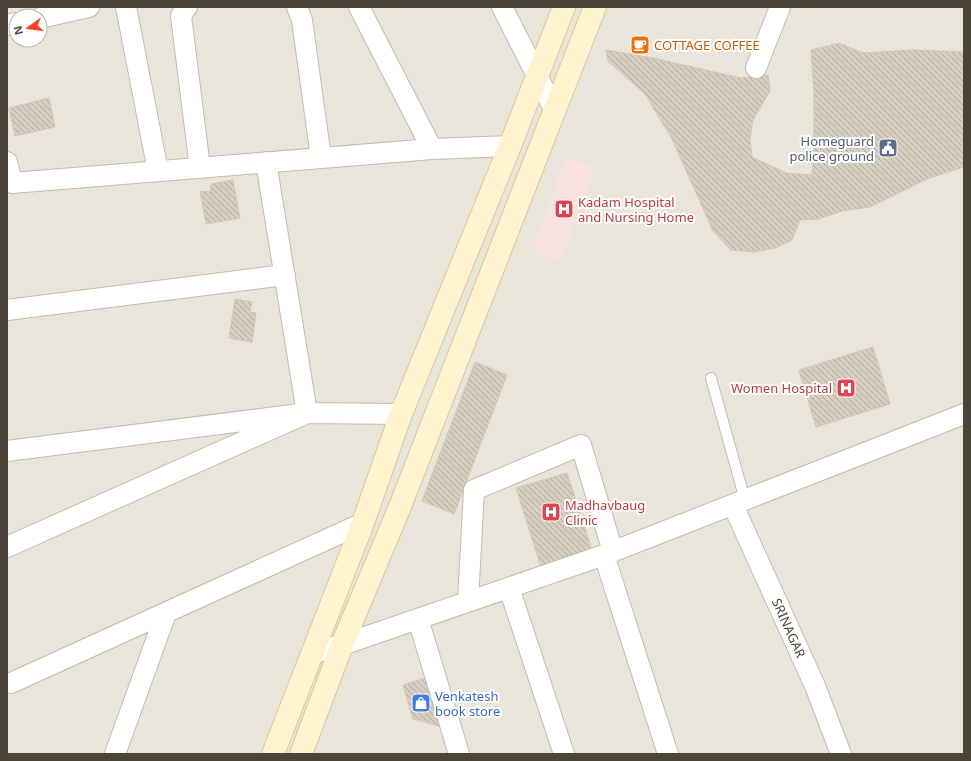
<svg xmlns="http://www.w3.org/2000/svg" width="971" height="761" viewBox="0 0 971 761" font-family="'Noto Sans',sans-serif">
	<defs>
		<pattern id="building-back-hatch" width="6" height="6" patternUnits="userSpaceOnUse"><rect width="6" height="6" fill="#d8cfc1"/><path d="M-1 5l2 2M0 0l6 6M5-1l2 2" fill="none" stroke="#b1aa9e"/></pattern>
	</defs>
	<rect width="100%" height="100%" fill="#f6f3ec"/>
	<path fill="#eae5da" fill-rule="evenodd" d="M7,7H964V754H7ZM16,16H40V40H16Z"/>
	<path fill="#f6e3e0" d="M566,157L595,168L561,262L532,251Z"/>
	<path fill="url(#building-back-hatch)" stroke="#d3c7b4" d="M839,43L863,53L913,50L964,52V143L963,146L964,150V167L929,178L870,207L842,211L818,219L800,220L792,240L775,248L754,252L731,250L713,231L672,139L645,94L608,61L606,50L653,58L740,78L768,75L770,91L753,120L750,138L752,157L786,173L812,175L814,149V91L811,50Z
		M49,98L55,127L15,136L9,108Z
		M233,180L240,218L206,224L200,191L210,192L211,184Z
		M235,299L252,302L250,312L256,313L252,342L229,338Z
		M873,347L890,404L816,427L799,370Z
		M475,362L507,375L454,514L422,501Z
		M567,473L592,550L541,567L516,488Z
		M425,678L439,726L413,719L403,685Z"/>
	<g fill="none" stroke-linecap="round" stroke-linejoin="round">
		<g stroke="#c2bbae" stroke-width="12">
			<path id="service" d="M711,378L745,500"/>
		</g>
		<g stroke="#c2bbae" stroke-width="22">
			<path id="minor" d="M126,7L158,171
				M187,7L185,9L181,16L200,168
				M297,7L302,20L321,158
				M359,7L432,149
				M502,7L555,111
				M40,18L89,7
				M7,25L16,23
				M756,68L780,7
				M7,162L12,183L432,149L510,146
				M7,310L285,275
				M7,451L307,413L401,414
				M733,505L815,686L841,754
				M7,547L307,413L266,162
				M604,555L668,754
				M509,588L564,754
				M468,601L474,490L581,445L613,552
				M418,619L459,754
				M313,653L342,645L604,555L964,414
				M11,683L363,523
				M115,754L166,613"/>
		</g>
		<g stroke="#d6c79b" stroke-width="24">
			<path id="secondary" d="M273,754L363,523L401,414L510,146L564,7
				M301,754L342,645L399,509L595,7"/>
		</g>
		<use href="#service" stroke="#fff" stroke-width="10"/>
		<use href="#minor" stroke="#fff" stroke-width="20"/>
		<use href="#secondary" stroke="#fff3cd" stroke-width="22"/>
	</g>
	<defs>
		<g id="cafe-square" transform="scale(1)"><rect x="-9" y="-9" width="18" height="18" rx="4" fill="#e8710a" stroke="#fff"/><path d="M-5.5-4.5H6V0H3Q3 3.5 0 3.5H-2.5Q-5.5 3.5-5.5 0ZM3-3.2v2h1.7v-2ZM-6 4.5H4V6H-6Z" fill="#fff"/></g>
		<g id="civic-square" transform="scale(1)"><rect x="-9" y="-9" width="18" height="18" rx="4" fill="#5c6f8a" stroke="#fff"/><path d="M-.6-6.5H3V-4.5H.6V-3L4-1V1h2V6H-6V1h2V-1L-.6-3ZM-1.2 2.5V6h2.4V2.5Z" fill="#fff"/></g>
		<g id="hospital-square" transform="scale(1)"><rect x="-9" y="-9" width="18" height="18" rx="4" fill="#e0444e" stroke="#fff"/><path d="M-5-5h3v3.5h4V-5h3V5h-3V1.5h-4V5h-3Z" fill="#fff"/></g>
		<g id="shop-square" transform="scale(1)"><rect x="-9" y="-9" width="18" height="18" rx="4" fill="#3f7fe0" stroke="#fff"/><path d="M-5-2.5h2.3a2.7 3.5 0 0 1 5.4 0H5L5.5 6h-11ZM-1.5-2.5h3a1.5 2.3 0 0 0-3 0Z" fill="#fff"/></g>
	</defs>
	<g fill-rule="evenodd">
		<use href="#cafe-square" x="640" y="45"/>
		<use href="#civic-square" x="888" y="148"/>
		<use href="#hospital-square" x="564" y="209"/>
		<use href="#hospital-square" x="846" y="388"/>
		<use href="#hospital-square" x="551" y="512"/>
		<use href="#shop-square" x="421" y="703"/>
	</g>
	<g text-anchor="middle" dominant-baseline="central" stroke-width="4" stroke-linejoin="round" paint-order="stroke">
		<g font-size="13" fill="#c56008" stroke="#fff" text-anchor="start">
			<text x="654" y="45">COTTAGE COFFEE</text>
		</g>
		<g font-size="13" fill="#4e5e75" stroke="#fff" text-anchor="end">
			<text x="874" y="141">Homeguard<tspan x="874" dy="15">police ground</tspan></text>
		</g>
		<g font-size="13" fill="#be3a42" stroke="#fff" text-anchor="start">
			<text x="578" y="202">Kadam Hospital<tspan x="578" dy="15">and Nursing Home</tspan></text>
			<text x="832" y="388" text-anchor="end">Women Hospital</text>
			<text x="565" y="505">Madhavbaug<tspan x="565" dy="15">Clinic</tspan></text>
		</g>
		<g font-size="13" fill="#4b4439" stroke="#fff">
			<text transform="translate(789 628) rotate(66)">SRINAGAR</text>
		</g>
		<g font-size="13" fill="#366cbe" stroke="#fff" text-anchor="start">
			<text x="435" y="696">Venkatesh<tspan x="435" dy="15">book store</tspan></text>
		</g>
	</g>
	<rect width="971" height="761" fill="none" stroke="#4b4439" stroke-width="16"/>
	<g transform="translate(28 28) rotate(256)"><circle r="19" fill="#ffffff" stroke="#b7b4b0"/>
	<path d="M0-3L7 15L0 10L-7 15Z" fill="#fc3f1d"/>
	<text y="-6" font-size="11" font-weight="bold" text-anchor="middle" fill="#4b4439">N</text>
	</g>
</svg>
